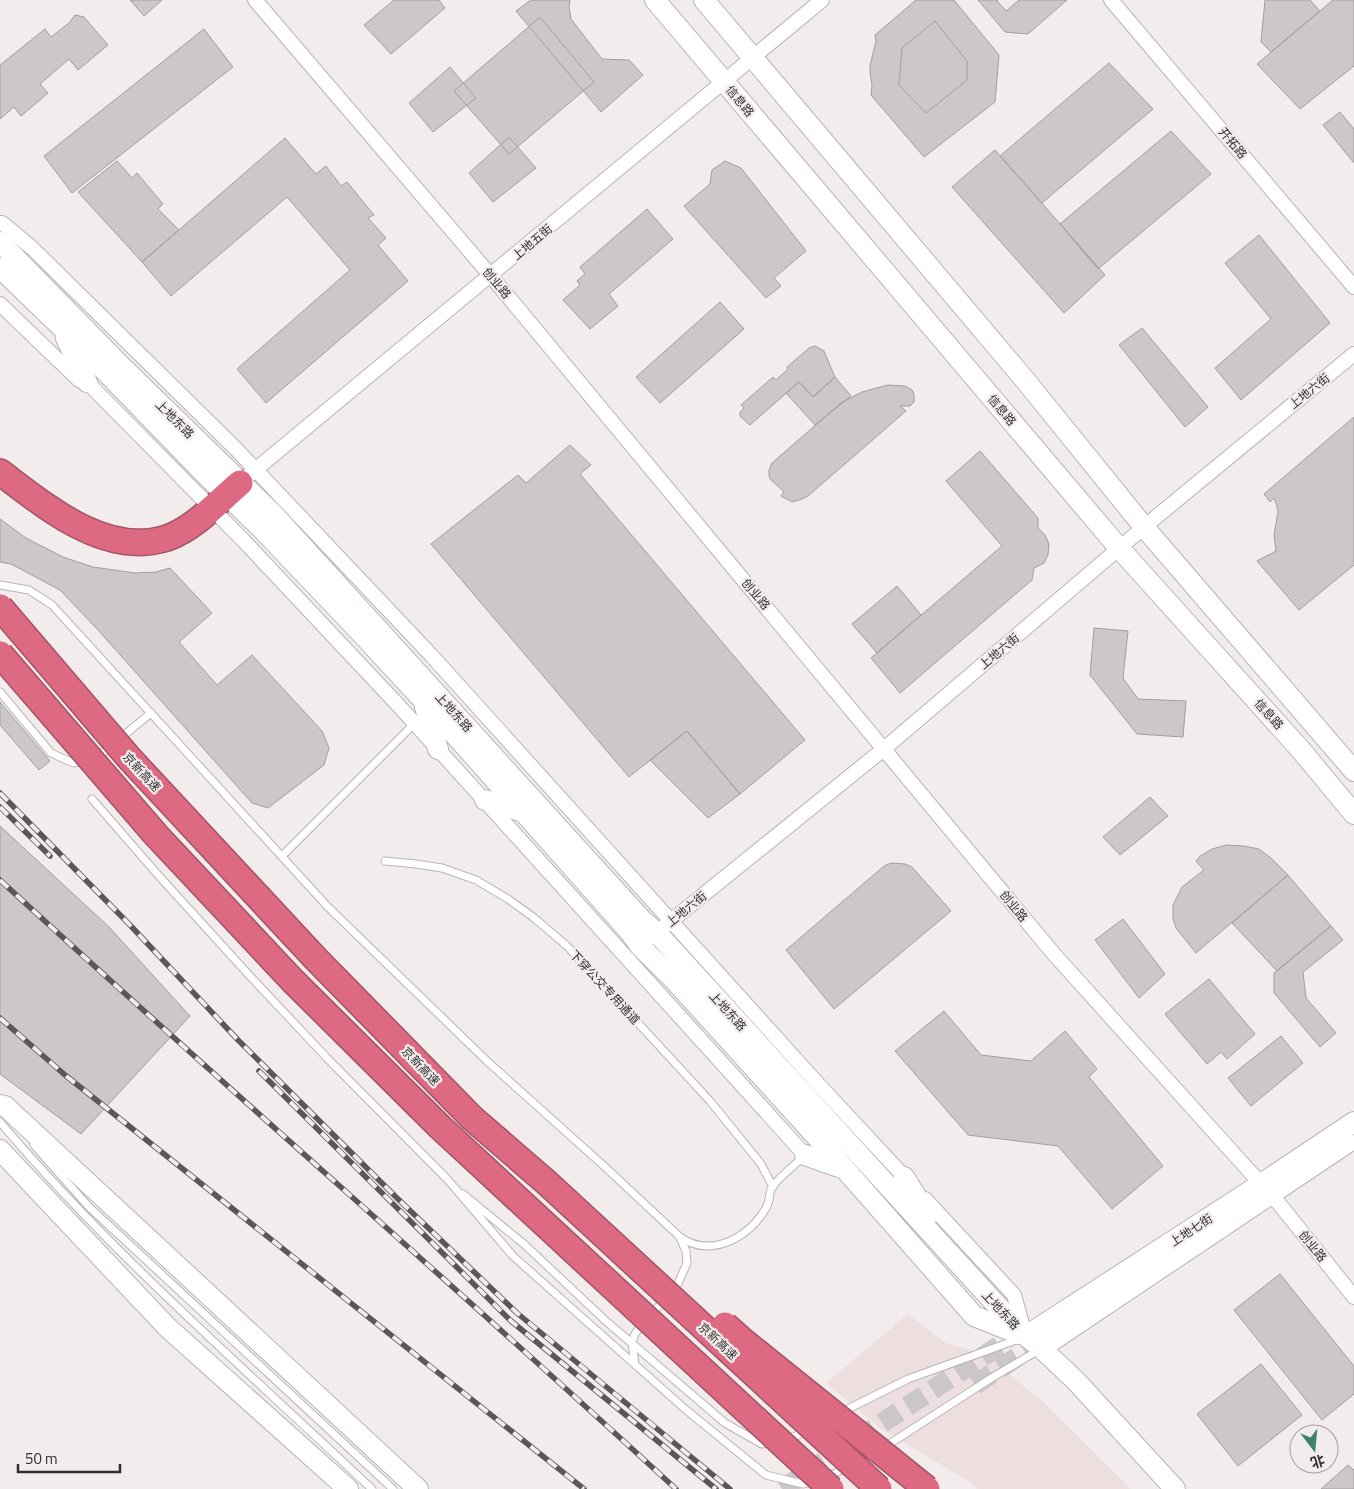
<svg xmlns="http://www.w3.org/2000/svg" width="1354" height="1489" viewBox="0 0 1354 1489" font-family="'Titillium Web','Noto Sans SC',sans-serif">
	<rect width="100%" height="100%" fill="#f2eced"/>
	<path fill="#eddee0" d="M908,1314L945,1343L985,1354L1043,1402L1131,1489H977L970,1482L880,1428L826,1383Z"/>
	<path fill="#cdc8c8" stroke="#a29d9e" d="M130,0H162L144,16Z
		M394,0H439L445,8L391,54L364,25Z
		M531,0H570L569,7L571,19L602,59L629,60L643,75L601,112L516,11Z
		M916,0H954L999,55L995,102L924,157L871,95L872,85L870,72V66L876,41L875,35Z
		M978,0H998L997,1L1006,11L1019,0H1067L1028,34L1005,32Z
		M1265,0H1310L1320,11L1271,52L1261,42Z
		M1333,0H1354V66L1300,109L1257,64Z
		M75,15L84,17L108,45L78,70L69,59L40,84L48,93L21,116L14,107L0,119V65L45,29L51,37L69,23Z
		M540,17L594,82L509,154L454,91Z
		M935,21L967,61V80L926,113L899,85L902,48Z
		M204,29L233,67L72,193L44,156Z
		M1109,63L1153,109L1042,203L1000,156Z
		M450,67L476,98L433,132L409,103Z
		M1340,112L1354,129V163L1323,125Z
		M1171,131L1211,174L1098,269L1060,224Z
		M509,137L536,168L493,202L469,173Z
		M285,138L316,174L326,166L341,186L347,182L374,215L368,218L386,238L378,245L408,281L266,403L237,369L350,270L287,197L171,296L142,262Z
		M995,150L1105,275L1064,313L952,187Z
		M117,161L132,178L137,173L163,204L158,209L179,230L142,262L78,192Z
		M725,161L741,168L806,251L774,278L781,286L766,298L684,206L710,184L712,170Z
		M647,209L673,239L609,294L618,306L590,329L563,300L580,285L577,281L585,274L580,267Z
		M1259,235L1330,323L1241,400L1215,368L1271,319L1225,263Z
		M720,302L744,329L660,403L636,377Z
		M1142,328L1208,407L1185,427L1119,345Z
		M815,346L824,351L835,377L813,397L799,382L750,425L740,416V412L744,408L741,405L773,377L776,380L788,369L787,367L809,348Z
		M835,377L851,396L815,425L786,393L799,382L813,397Z
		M888,385L905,386L912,390L914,395V402L910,406H900L906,411L808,496L802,499L792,502L781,496L784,492L770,479L769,475V470L772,463L841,403L862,392Z
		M1354,417V565L1299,610L1257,561L1276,551L1274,535L1278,512L1277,506L1274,498L1270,502L1264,494Z
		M570,445L591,465L580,474L805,740L740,794L687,731L629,777L431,544L518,475L526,483Z
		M980,451L1038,518V528L1045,535L1049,544L1048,555L1044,563L1034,568L1032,580L900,693L871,658L1002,546L946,481Z
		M0,519L26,538L63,557L93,567L135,573L156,572L170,568L212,613L179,642L217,685L252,655L322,731L329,748L324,765L268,808L252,803L97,629L60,590L11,564L0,562Z
		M897,586L921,615L877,653L852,624Z
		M1094,628L1128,631L1123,678L1138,699L1186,701L1183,737L1137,734L1090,675Z
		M0,702L50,761L39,770L0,725Z
		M687,731L740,794L708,818L650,760Z
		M1150,797L1168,816L1120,855L1103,837Z
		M0,826L109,927L190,1016L81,1134L0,1074Z
		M1226,845L1244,846L1259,849L1271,858L1288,875L1196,953L1176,928L1173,919V905L1182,887L1204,870L1196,861L1200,856L1212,849Z
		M891,863L905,864L912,867L951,911L834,1009L786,950L884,866Z
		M1288,875L1331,926L1277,971L1232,923Z
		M1123,919L1165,974L1139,998L1095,940Z
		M1331,926L1343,940L1303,972L1306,998L1336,1033L1320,1047L1274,993V973Z
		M1209,979L1255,1034L1227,1059L1221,1052L1207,1064L1165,1014Z
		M944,1011L981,1055L1031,1061L1065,1031L1097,1069L1089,1077L1163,1166L1112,1209L1058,1146L968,1135L895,1051Z
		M1281,1036L1303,1063L1251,1106L1228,1078Z
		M1280,1274L1354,1366V1394L1322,1420L1234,1310Z
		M1261,1364L1302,1415L1238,1466L1197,1414Z
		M1348,1465L1354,1470V1489H1321Z"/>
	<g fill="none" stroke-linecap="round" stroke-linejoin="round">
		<path stroke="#cbc6c7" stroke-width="20" stroke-dasharray="20 10" stroke-linecap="butt" d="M975,1385L1049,1336
			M782,1489L1008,1340
			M820,1489L889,1443"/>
		<g stroke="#b9b4b5" stroke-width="9">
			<path id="lane" d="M0,585L29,590L52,605L328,907L488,1062L604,1166L680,1237C711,1259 751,1237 767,1206C770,1200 769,1192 772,1187C777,1179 796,1164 803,1157
				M0,692L51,753L73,763L84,761
				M95,759L151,713
				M92,799L159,876L248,974L327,1058L448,1180L513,1256L685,1409L766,1475L803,1484L815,1481
				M282,856L415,723
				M385,861L416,864L442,868L476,880L508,899L533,917L567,946L710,1101L761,1164L773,1187
				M0,1122C112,1254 246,1370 372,1489
				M34,1145L89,1207L393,1489
				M463,1194L525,1245L607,1322L725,1423L762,1444L773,1442
				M635,1364L632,1343L634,1336L640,1326L676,1288L687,1263L686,1251L680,1238
				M840,1413L908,1379L1019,1339
				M785,1439L796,1436L808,1430
				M883,1448L993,1377L1039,1350
				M826,1478L847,1467"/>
		</g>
		<g stroke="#b9b4b5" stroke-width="16">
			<path id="street" d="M255,0L491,276L1053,953L1261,1184
				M1111,0L1354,287
				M0,223H2L32,248L236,449L431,655L818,1084L910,1183
				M0,304L79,380L87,382L243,540L399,706L805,1155
				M249,475L822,0
				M640,946L885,748L1144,527L1354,354
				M1272,1195L1354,1297
				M925,1199L1014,1295L1024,1331"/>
		</g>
		<g stroke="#b9b4b5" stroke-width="22">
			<path id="secondary" d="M655,0L1119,548L1300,749L1354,814
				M704,0L1025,380L1144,527L1354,771
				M0,242L122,367L274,515L642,920L657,933L993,1301L1026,1336L1041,1348L1076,1381L1175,1489
				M0,268L78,343L205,474L261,528L361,633L447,726L630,932L640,946L676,982L815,1135L974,1316L1019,1334
				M66,338L87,382
				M425,707L438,749
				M485,800L523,812
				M0,1105L5,1106L418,1489
				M0,1150L167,1327L348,1489
				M805,1155L842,1168
				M904,1177L928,1215
				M1026,1336L1261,1184L1354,1122
				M1041,1348L1347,1143"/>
		</g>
		<g stroke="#a15465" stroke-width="28">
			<path id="highway" d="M0,472C45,506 106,558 167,538C195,528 218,502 240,483"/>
		</g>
		<use href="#lane" stroke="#fff" stroke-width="7"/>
		<use href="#street" stroke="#fff" stroke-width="14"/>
		<use href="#secondary" stroke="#fff" stroke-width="20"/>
		<use href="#highway" stroke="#de6982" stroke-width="25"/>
		<g stroke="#5a5758" stroke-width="5.5">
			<path id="rail" d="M0,793L129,924L238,1040L398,1199L517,1313L730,1489
				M0,807L50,856
				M0,880C223,1085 453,1284 676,1489
				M0,1018L65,1075L584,1489
				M259,1071L511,1321L716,1489"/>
		</g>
		<use href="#rail" stroke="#f2eced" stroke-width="4" stroke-dasharray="11" stroke-linecap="butt"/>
		<g stroke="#a15465" stroke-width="28" stroke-linecap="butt">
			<path id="highway-bridge" d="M0,607L130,759L316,959L472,1118L546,1182L879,1489
				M0,654L156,835L293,981L440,1127L831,1489
				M725,1325L743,1341L927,1489"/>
		</g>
		<use href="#highway-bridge" stroke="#de6982" stroke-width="25"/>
	</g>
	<g text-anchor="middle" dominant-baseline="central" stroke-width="4.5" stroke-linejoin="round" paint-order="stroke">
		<g font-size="12" fill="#302e2e" stroke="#f2eced">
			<text transform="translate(740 101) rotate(50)">信息路</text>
			<text transform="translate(1233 143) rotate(50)">开拓路</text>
			<text transform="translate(532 242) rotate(-40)">上地五街</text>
			<text transform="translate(497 283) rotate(50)">创业路</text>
			<text transform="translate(1309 391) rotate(-39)">上地六街</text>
			<text transform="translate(1002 410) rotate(50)">信息路</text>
			<text transform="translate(175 419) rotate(45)">上地东路</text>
			<text transform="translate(756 594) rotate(50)">创业路</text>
			<text transform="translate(999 651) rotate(-40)">上地六街</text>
			<text transform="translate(454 712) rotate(48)">上地东路</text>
			<text transform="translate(1269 714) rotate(48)">信息路</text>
			<text transform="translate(142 772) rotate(47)">京新高速</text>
			<text transform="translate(1014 906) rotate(51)">创业路</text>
			<text transform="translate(686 909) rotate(-39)">上地六街</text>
			<text transform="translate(605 987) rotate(47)">下穿公交专用通道</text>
			<text transform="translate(728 1011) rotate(48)">上地东路</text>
			<text transform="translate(421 1066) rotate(46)">京新高速</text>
			<text transform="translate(1191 1230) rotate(-33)">上地七街</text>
			<text transform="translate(1313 1246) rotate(51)">创业路</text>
			<text transform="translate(1001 1310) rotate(47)">上地东路</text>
			<text transform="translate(718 1341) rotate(43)">京新高速</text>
		</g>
	</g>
	<g transform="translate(1314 1449) rotate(164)"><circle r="24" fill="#f2eced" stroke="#a4a0a1"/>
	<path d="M0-4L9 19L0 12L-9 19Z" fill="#41816f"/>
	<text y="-8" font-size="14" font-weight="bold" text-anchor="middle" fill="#302e2e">北</text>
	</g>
	<path d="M18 1464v8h102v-8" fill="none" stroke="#302e2e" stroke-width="2.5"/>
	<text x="25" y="1464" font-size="15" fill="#302e2e" stroke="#f2eced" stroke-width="4" paint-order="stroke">50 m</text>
</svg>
